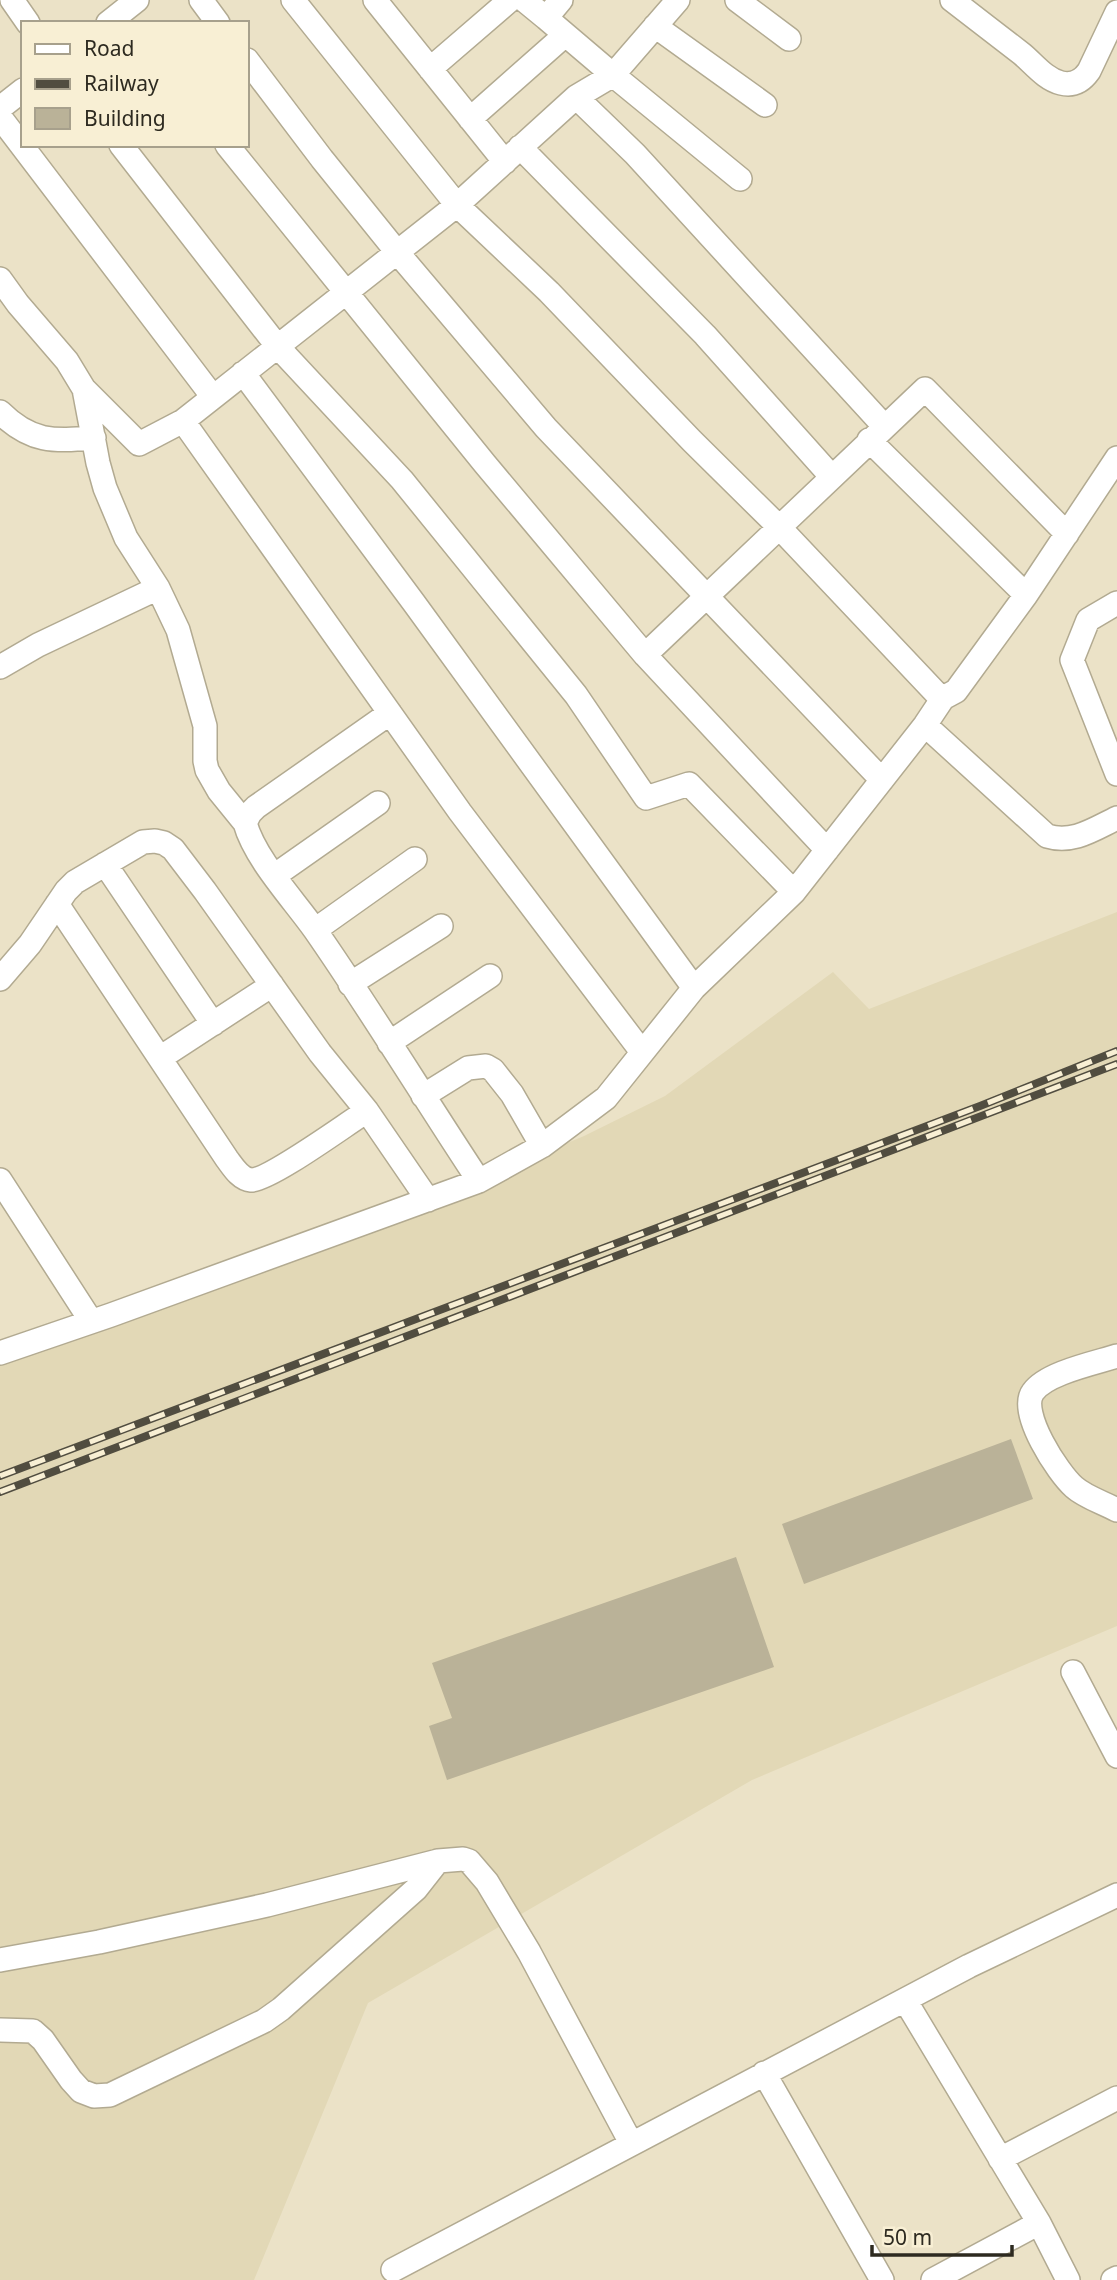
<svg xmlns="http://www.w3.org/2000/svg" width="1117" height="2280" viewBox="0 0 1117 2280" font-family="'Noto Sans',sans-serif">
	<rect width="100%" height="100%" fill="#ebe2c7"/>
	<path fill="#e2d8b6" d="M1117,912V1626L752,1780L368,2003L254,2280H0V1364L215,1290L584,1136L665,1096L833,972L869,1009Z"/>
	<path fill="#bab298" d="M1011,1439L1033,1499L804,1584L782,1524Z
		M736,1557L774,1667L447,1780L429,1726L452,1718L432,1663Z"/>
	<g fill="none" stroke-linecap="round" stroke-linejoin="round">
		<g stroke="#b2aa91" stroke-width="26">
			<path id="minor" d="M12,0L28,23
				M201,0L218,23
				M293,0L457,205L549,292L692,441L779,527L935,692L943,698L956,691L1026,595L1117,458
				M375,0L505,162
				M524,0L546,18
				M561,0L546,18L613,75L576,97L457,205L183,421L460,812L642,1052
				M678,0L613,75L740,179
				M737,0L789,39
				M952,0C975,18 999,36 1022,54C1034,64 1045,79 1061,83C1073,86 1082,81 1089,71L1117,12
				M108,23L137,0
				M655,26L765,105
				M247,60L322,159L397,252L546,428L882,780
				M430,69L510,0
				M576,97L635,154L884,426
				M0,108L23,90
				M0,117L213,397
				M470,119L565,35
				M121,145L278,347L402,480L576,695L646,798L689,784L794,892
				M227,145L485,464L645,655L827,850
				M520,147L705,335L831,476
				M0,279L18,304L67,361L84,389L98,463L105,488L126,538L158,588L178,630L205,726V761L207,770L219,791L245,823
				M243,373L414,603L694,988
				M84,389L139,444L183,421
				M0,412C31,443 54,441 94,438
				M869,440L1026,595
				M1117,603L1088,620L1072,660L1117,774
				M645,655L925,389L1067,534
				M0,667L38,645L158,588
				M390,713L256,807L250,813L245,823C255,859 293,899 315,930C372,1012 424,1098 479,1181
				M925,725L1047,836C1073,844 1094,829 1117,818
				M105,864L213,1024
				M274,876L378,803
				M57,904L227,1159C233,1167 240,1179 251,1180C270,1180 346,1124 367,1111
				M315,930L415,859
				M0,979L30,944L66,891L75,882L143,842L155,841L164,843L173,849L205,891L320,1053L367,1111L428,1200
				M350,984L441,926
				M389,1043L490,976
				M160,1058L272,985
				M423,1096L468,1068L486,1066L493,1070L512,1094L542,1146
				M0,1180L91,1321
				M0,1353L111,1315L479,1181L542,1146L606,1098L694,988L794,892L925,725L943,698
				M1117,1356C1095,1363 1046,1373 1033,1392C1018,1412 1058,1473 1074,1487C1085,1497 1104,1503 1117,1510
				M1073,1672L1117,1756
				M0,1960L99,1942L267,1905L438,1861L463,1859L469,1861L487,1882L529,1952L631,2143
				M905,2000L1039,2223L1068,2280
				M0,2030L33,2031L43,2040L71,2080L81,2091L94,2096L110,2095L264,2021L281,2009L416,1889L438,1861
				M764,2073L882,2280
				M1000,2159L1117,2098
				M393,2270L969,1966L1117,1895
				M933,2280L1039,2223
				M1113,2280L1117,2278"/>
		</g>
		<use href="#minor" stroke="#fff" stroke-width="23"/>
		<g stroke="#514d40" stroke-width="8">
			<path id="rail" d="M0,1476L980,1106L1117,1051
				M0,1492L1117,1064"/>
		</g>
		<use href="#rail" stroke="#f8efd4" stroke-width="5" stroke-dasharray="16" stroke-linecap="butt"/>
	</g>
	<rect x="21" y="21" width="228" height="126" fill="#f8efd4" stroke="#a7a08c" stroke-width="2"/>
	<rect x="35" y="44" width="35" height="10" fill="#ffffff" stroke="#a7a08c" stroke-width="2"/>
	<text x="84" y="56" font-size="21" fill="#2d2a20">Road</text>
	<rect x="35" y="79" width="35" height="10" fill="#514d40" stroke="#a7a08c" stroke-width="2"/>
	<text x="84" y="91" font-size="21" fill="#2d2a20">Railway</text>
	<rect x="35" y="108" width="35" height="21" fill="#bab298" stroke="#a7a08c" stroke-width="2"/>
	<text x="84" y="126" font-size="21" fill="#2d2a20">Building</text>
	<path d="M872 2245v10h140v-10" fill="none" stroke="#2d2a20" stroke-width="3.5"/>
	<text x="883" y="2245" font-size="21" fill="#2d2a20" stroke="#f8efd4" stroke-width="5" paint-order="stroke">50 m</text>
</svg>
